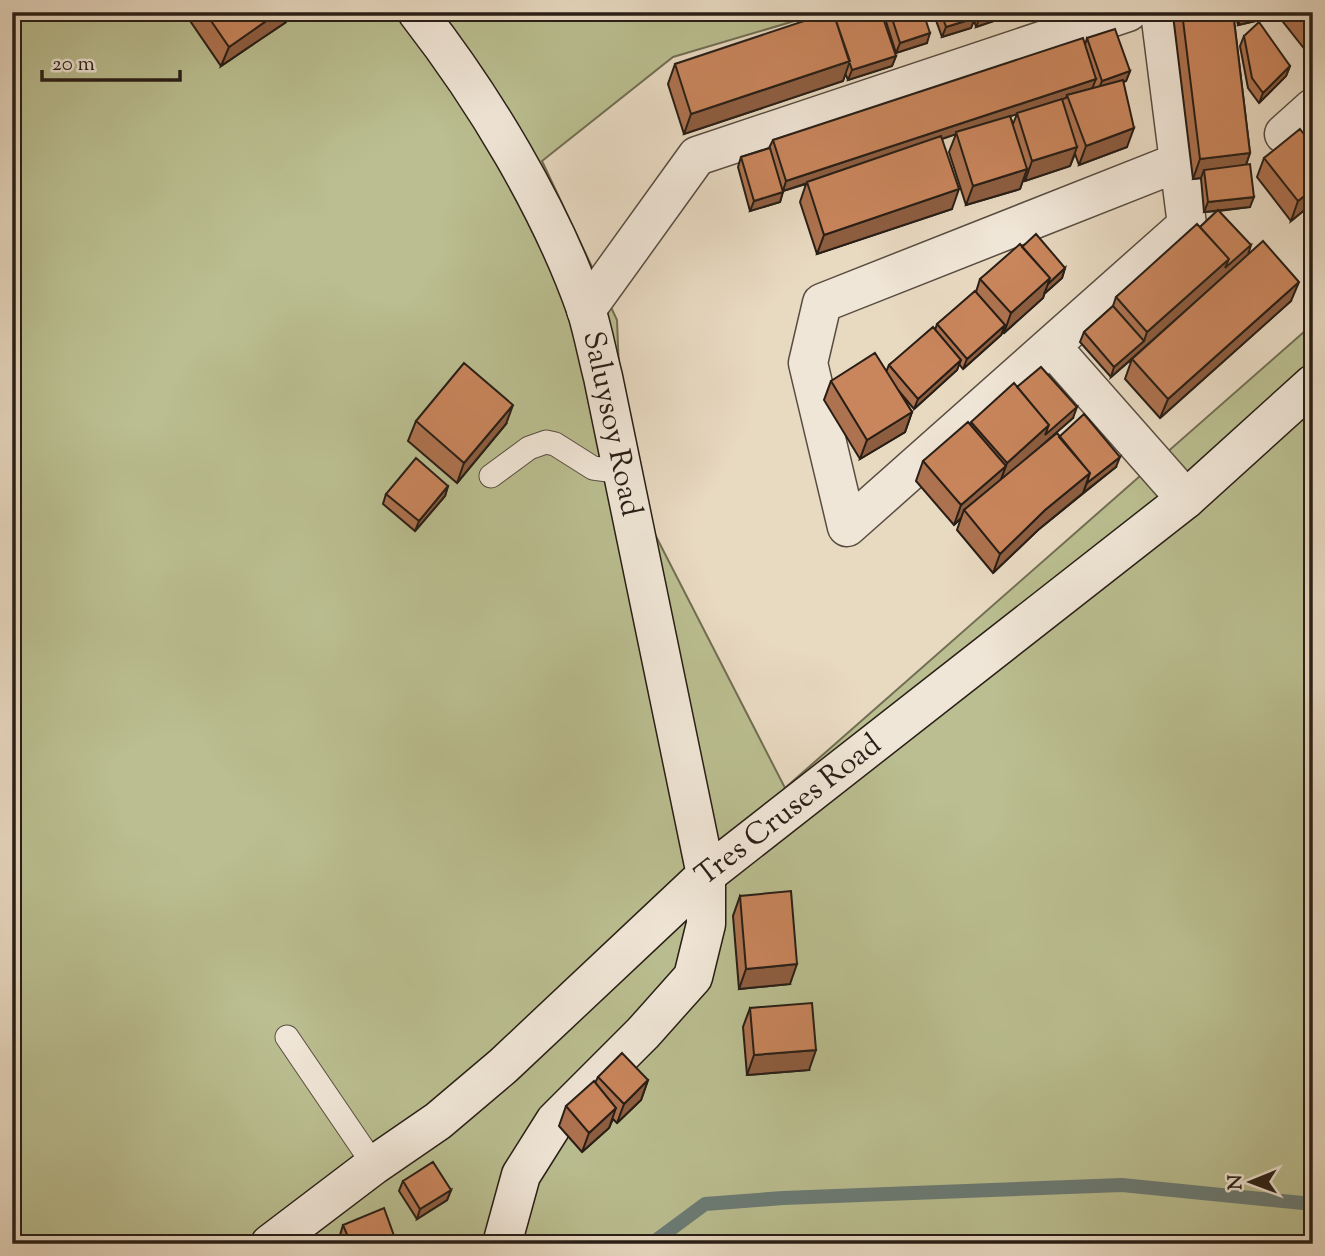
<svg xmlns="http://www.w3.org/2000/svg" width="1325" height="1256" viewBox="0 0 1325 1256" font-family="'Sorts Mill Goudy',serif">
	<rect width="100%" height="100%" fill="#e8d9c1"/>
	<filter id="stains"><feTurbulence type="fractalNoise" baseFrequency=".00286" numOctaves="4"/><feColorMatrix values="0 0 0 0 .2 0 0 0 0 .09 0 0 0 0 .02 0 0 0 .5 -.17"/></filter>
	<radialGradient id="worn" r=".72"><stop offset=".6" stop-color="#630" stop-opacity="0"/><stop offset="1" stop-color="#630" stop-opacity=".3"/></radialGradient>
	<path fill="#babe90" stroke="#716e53" stroke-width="2" d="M12,12H825L673,57L542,161L617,320L623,472L785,788L1313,324V1244H12Z"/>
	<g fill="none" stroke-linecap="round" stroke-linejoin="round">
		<path stroke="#6b7c76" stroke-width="14" d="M651,1244L705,1204L783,1198L1122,1185L1313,1204"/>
		<g stroke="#584d41" stroke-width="25">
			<path id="service" d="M491,476L529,448L546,442L555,444L593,468L623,472
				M287,1037L374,1165"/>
		</g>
		<g stroke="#584d41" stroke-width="41">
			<path id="minor" d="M1160,12L1187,225L847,527L808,363L822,303L1179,162
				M1284,134L1313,108
				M586,310L697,156L1128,12
				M1051,346L1186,499"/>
		</g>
		<g stroke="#281e16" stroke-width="41">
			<path id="secondary" d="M417,12C484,98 550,207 586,309C593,331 597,354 603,377L706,875V924L693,977L643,1033L555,1121L521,1175L502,1244
				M270,1244L374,1165L438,1121L503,1066L706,875L1186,499L1313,384"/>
		</g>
		<use href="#service" stroke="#f0e6d7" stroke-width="23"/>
		<use href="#minor" stroke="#f0e6d7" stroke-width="38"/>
		<use href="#secondary" stroke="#f0e6d7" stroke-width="38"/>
	</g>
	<path fill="#ad724f" stroke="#281e16" stroke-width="2" fill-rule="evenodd" d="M184,12H289L286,22L221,66Z
		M883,12H923L927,43L896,53Z
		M933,12H1020L976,27L974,20L971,28L942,37Z
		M1174,12H1233L1250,153L1246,165L1250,207L1219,211L1248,254L1291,301L1160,418L1125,379L1132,359L1139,353L1111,377L1080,342L1084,332L1113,306L1116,297L1200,227L1217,211L1204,212L1201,178L1193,179L1173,15Z
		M1235,12H1274L1273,17L1238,25Z
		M1282,12H1313V46L1306,51L1280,18Z
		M836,21L896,56L892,66L848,80L845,73L843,81L684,134L668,84L675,64Z
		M1244,36L1290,66L1286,76L1259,103L1248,88L1240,46Z
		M1087,38L1130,71L1126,81L1123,82L1127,147L1079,165L1075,154L1070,166L1025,181L1024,177L1020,189L966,205L949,152L956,134L942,139L952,209L817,254L800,202L806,184L783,191L780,202L750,211L738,167L741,157L769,148L773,140L1085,45ZM1017,114L1013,124L1010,116Z
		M1313,146V203L1291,221L1257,177L1264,158Z
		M1022,247L1065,268L1062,278L1044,294L1043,298L1004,333L1003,332L1001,335L963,369L959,364L957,370L914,409L898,390L912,412L905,432L860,459L824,400L831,381L886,372L889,365L935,330L937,324L976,292L980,279Z
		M1018,387L1073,418L1029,456L1059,437L1116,467L1038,530L993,573L957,530L961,518L954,525L916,481L923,461Z
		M416,421L506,424L457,483L408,441Z
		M448,486L445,496L415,531L383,504L386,494Z
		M740,896L790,984L739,989L733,916Z
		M750,1008L809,1070L747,1075L743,1027Z
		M598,1077L648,1080L641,1100L617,1123L613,1119L609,1128L582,1152L559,1126L566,1106L595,1083Z
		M403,1181L451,1190L447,1200L417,1219L399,1191Z
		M343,1225L397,1244H343L340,1235Z"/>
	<path fill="#8d5d40" stroke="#281e16" stroke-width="2" d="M279,12H289L286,22L221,66L229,47Z
		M994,12H1020L976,27L980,17Z
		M1243,12H1274L1273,17L1238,25Z
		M975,18L971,28L942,37L946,27Z
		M930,33L927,43L896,53L900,43Z
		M1313,33V46L1306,51Z
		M896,56L892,66L848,80L852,70Z
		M850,61L843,81L684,134L691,114Z
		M1290,66L1286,76L1259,103L1263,93Z
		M1130,71L1126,81L1098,91L1102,81Z
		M1096,79L1092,89L1067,95L1066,98L783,191L786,181Z
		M1134,128L1127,147L1079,165L1086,146Z
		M1077,147L1070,166L1025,181L1032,161Z
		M1250,153L1243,173L1204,170L1201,178L1193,179L1200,159Z
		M1027,169L1020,189L966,205L973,186Z
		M959,189L952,209L817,254L824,235Z
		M1313,189V203L1291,221L1298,201Z
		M783,192L780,202L750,211L754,201Z
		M1254,197L1250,207L1204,212L1208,202Z
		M1251,245L1248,255L1111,377L1114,367L1144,341L1147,332L1229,259Z
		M1065,268L1062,278L1044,294L1048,284Z
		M1050,278L1043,298L1004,333L1011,313Z
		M1299,282L1291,301L1160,418L1168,399Z
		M1005,325L1001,335L963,369L967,359Z
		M961,360L957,370L914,409L918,399Z
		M513,405L506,424L457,483L464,463Z
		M1077,407L1073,418L1000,482L1007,463L1049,425Z
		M912,412L905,432L860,459L867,440Z
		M1120,457L1116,467L1083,493L1087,483Z
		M1006,466L999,485L964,510L961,518L954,525L961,505Z
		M1090,473L1083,493L1038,530L993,573L1000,554L1045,510Z
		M448,486L445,496L415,531L419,521Z
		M797,964L790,984L739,989L746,969Z
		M816,1050L809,1070L747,1075L754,1055Z
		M648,1080L641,1100L617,1123L624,1104Z
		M616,1108L609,1128L582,1152L589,1133Z
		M451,1190L447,1200L417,1219L420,1209Z"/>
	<path fill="#c9855c" stroke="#281e16" stroke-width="2" d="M205,12H279L229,47Z
		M831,12H833L850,61L691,114L675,64Z
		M865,12H881L896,56L852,70L836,21Z
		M890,12H923L930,33L900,43Z
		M941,12H973L975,18L946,27Z
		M978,12H994L980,17Z
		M1182,12H1233L1250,153L1200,159Z
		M1298,12H1313V31Z
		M1259,22L1290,66L1263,93L1252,78L1244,36Z
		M1115,29L1130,71L1102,81L1087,38Z
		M1083,38L1096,79L786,181L773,140Z
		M1123,80L1134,128L1086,146L1067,95Z
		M1062,99L1077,147L1032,161L1017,113Z
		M1010,116L1027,169L973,186L956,132Z
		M1300,129L1313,146V189L1298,201L1264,158Z
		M941,136L959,189L824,235L807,182Z
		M770,148L783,192L754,201L741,157Z
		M1250,164L1254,197L1208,202L1204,170Z
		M1218,210L1251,245L1225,268L1229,259L1200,227Z
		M1197,224L1229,259L1147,332L1116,297Z
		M1036,234L1065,268L1048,284L1050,278L1022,247Z
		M1263,241L1299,282L1168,399L1132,359Z
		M1020,244L1050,278L1011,313L980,279Z
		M975,291L1005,325L967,359L937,324Z
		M1113,306L1144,341L1114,367L1084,332Z
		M933,327L961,360L918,399L889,365Z
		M875,353L912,412L867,440L831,381Z
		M464,363L513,405L464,463L416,421Z
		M1041,367L1077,407L1045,435L1049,425L1017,387Z
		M1014,383L1049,425L1007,463L971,422Z
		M1084,414L1120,457L1087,483L1090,473L1059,437Z
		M968,422L1006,466L961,505L923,461Z
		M1057,433L1090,473L1045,510L1000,554L964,510Z
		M416,458L448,486L419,521L386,494Z
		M791,891L797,964L746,969L740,896Z
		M812,1003L816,1050L754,1055L750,1008Z
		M622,1053L648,1080L624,1104L598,1077Z
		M594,1081L616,1108L589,1133L566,1106Z
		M433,1162L451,1190L420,1209L403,1181Z
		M384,1208L397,1244H351L343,1225Z"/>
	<g text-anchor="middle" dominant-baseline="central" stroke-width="6" stroke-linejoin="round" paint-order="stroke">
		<g font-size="30" fill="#281e16" stroke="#f0e6d7">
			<text transform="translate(611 424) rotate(78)">Saluysoy Road</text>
			<text transform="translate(789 811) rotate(-38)">Tres Cruses Road</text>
		</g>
	</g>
	<rect width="1325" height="1256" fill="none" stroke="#e8d9c1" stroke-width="42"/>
	<rect x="14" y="14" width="1297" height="1228" fill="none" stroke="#281e16" stroke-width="3.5"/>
	<rect x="21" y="21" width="1283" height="1214" fill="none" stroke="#281e16" stroke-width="2"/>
	<g transform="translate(1251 1182) rotate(269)" stroke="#f0e6d7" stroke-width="5" paint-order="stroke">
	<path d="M0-5L12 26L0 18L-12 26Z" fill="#281e16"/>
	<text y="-10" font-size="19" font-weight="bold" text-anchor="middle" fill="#281e16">N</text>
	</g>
	<path d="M42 70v10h138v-10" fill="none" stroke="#281e16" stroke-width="3.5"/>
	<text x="52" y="70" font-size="21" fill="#281e16" stroke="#f0e6d7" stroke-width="5" paint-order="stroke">20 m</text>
	<rect width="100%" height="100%" filter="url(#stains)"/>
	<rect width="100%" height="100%" fill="url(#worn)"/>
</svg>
